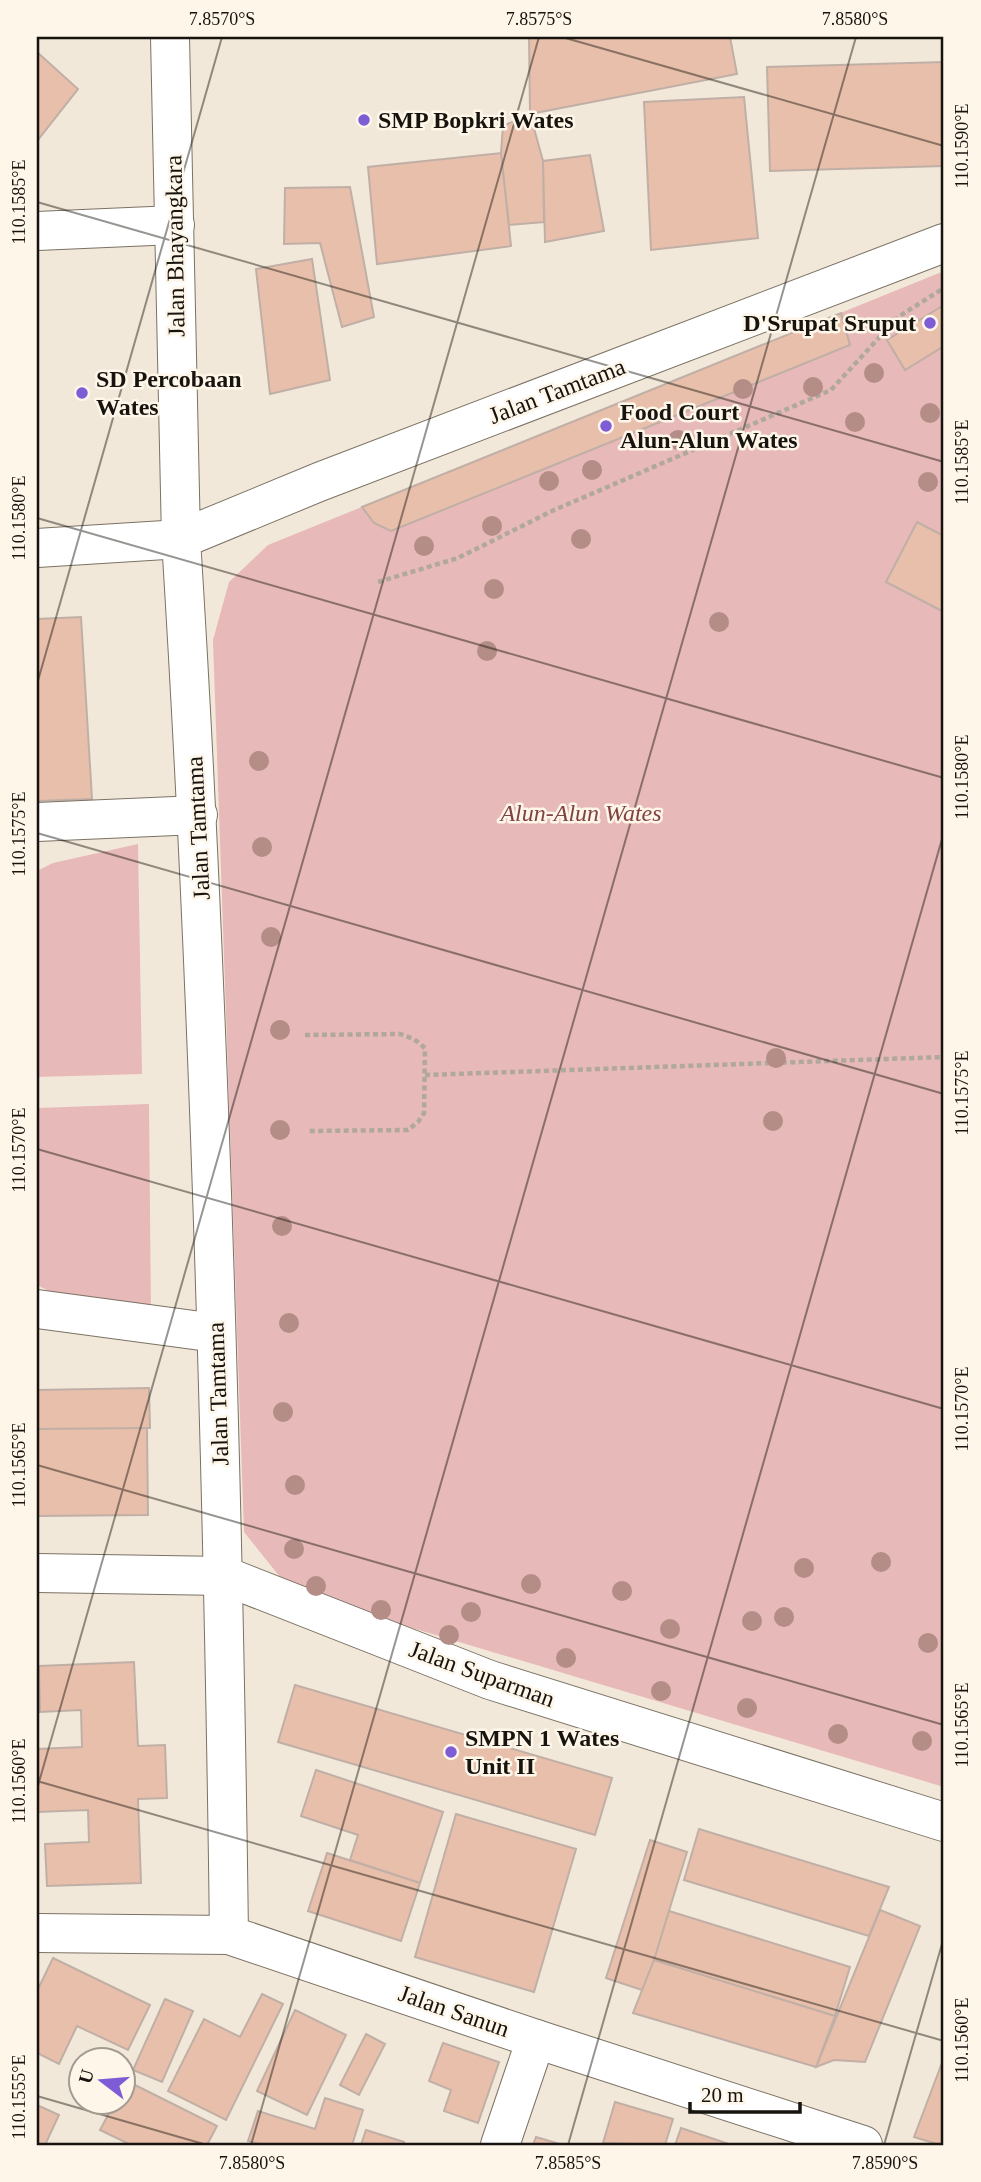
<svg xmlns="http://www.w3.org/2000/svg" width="981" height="2182" viewBox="0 0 981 2182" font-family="'Times New Roman',serif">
	<rect width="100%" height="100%" fill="#f2e8d9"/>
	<path fill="#e7b9b8" d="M944,271V1787L292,1592L244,1532L213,640L229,582L268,545Z
		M138,844L142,1074L37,1077V871L53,863Z
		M149,1104L151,1317L55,1294L37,1285V1108Z"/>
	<path fill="#e8bfaa" stroke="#c0afa6" stroke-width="2" d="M529,37H730L737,74L530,114Z
		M37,52L78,89L37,141Z
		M944,62V166L770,171L767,67Z
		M744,97L758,238L651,250L644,102Z
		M530,114L543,161L544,222L509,225L501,153L503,126Z
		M501,153L511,246L377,264L368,167Z
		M590,155L604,231L545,242L543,161Z
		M350,187L374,317L342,327L320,243L284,244L285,188Z
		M312,259L330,380L270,394L256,269Z
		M944,305V346L905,370L887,340Z
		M841,313L850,345L391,531L374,523L362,507Z
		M917,522L944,536V612L886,582Z
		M81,617L92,799L37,801V619Z
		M149,1388L150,1428L37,1429V1390Z
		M147,1428L148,1515L37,1516V1429Z
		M134,1662L138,1746L165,1745L167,1798L138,1799L141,1883L47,1886L45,1844L89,1842L88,1810L37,1812V1749L82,1747L81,1710L40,1712L39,1666Z
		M295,1685L612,1778L595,1835L278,1742Z
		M316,1770L443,1812L420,1883L350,1860L358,1835L301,1816Z
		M456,1814L576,1849L534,1992L415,1957Z
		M699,1829L889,1887L869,1936L684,1880Z
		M650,1840L687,1852L654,1960L642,1990L606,1978Z
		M327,1853L420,1883L401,1941L308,1911Z
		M880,1910L920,1926L865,2062L834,2060L816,2067Z
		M669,1911L850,1967L835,2016L654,1960Z
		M53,1958L150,2005L128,2050L77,2026L59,2064L37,2053V1991Z
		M654,1960L835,2016L816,2067L633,2013Z
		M262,1994L283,2004L226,2120L168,2091L204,2019L240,2037Z
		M165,1999L193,2011L162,2082L133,2070Z
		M295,2010L346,2035L307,2115L257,2091Z
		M366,2034L385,2044L359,2095L340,2085Z
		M443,2043L499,2062L478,2123L444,2111L451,2090L429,2081Z
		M943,2060L944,2145H940L914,2137Z
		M125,2080L217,2126L207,2145H131L100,2130L115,2102H122V2086Z
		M325,2098L363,2110L352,2145H263L248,2141L258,2111L315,2129Z
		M615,2102L673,2119L665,2145L603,2143Z
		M37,2105L59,2115L45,2145H37Z
		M681,2128L732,2145H675Z
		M366,2130L404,2142L403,2145H361Z
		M536,2137L563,2145H533Z"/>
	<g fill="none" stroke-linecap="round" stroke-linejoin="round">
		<g stroke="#7b7264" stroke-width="40">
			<path id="minor" d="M37,231L175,225
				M37,548L181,539
				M37,822L198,815
				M37,1309L216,1333
				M37,1573L225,1576
				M500,2145L536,2039"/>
		</g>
		<g stroke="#7b7264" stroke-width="40">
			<path id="tertiary" d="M170,37L181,539
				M225,1576L490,1680L944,1822
				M37,1933L229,1935L536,2039L863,2145
				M229,1935C223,1469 210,1003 181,539L319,482L944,243"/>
		</g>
		<path stroke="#b0a89c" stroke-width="4.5" stroke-dasharray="5 3.5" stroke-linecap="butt" d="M378,582L458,558L552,511L831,390L898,317L944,288
			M305,1035L400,1034L414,1039L425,1048L424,1113L418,1122L408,1130L309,1131
			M425,1075L944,1057"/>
		<use href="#minor" stroke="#fff" stroke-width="38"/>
		<use href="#tertiary" stroke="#fff" stroke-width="38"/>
	</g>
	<g fill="#b38d86">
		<circle cx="874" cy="373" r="10"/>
		<circle cx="813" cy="387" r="10"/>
		<circle cx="743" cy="389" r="10"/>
		<circle cx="930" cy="413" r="10"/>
		<circle cx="855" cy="422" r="10"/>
		<circle cx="678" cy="440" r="10"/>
		<circle cx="592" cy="470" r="10"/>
		<circle cx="549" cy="481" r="10"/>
		<circle cx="928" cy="482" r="10"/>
		<circle cx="492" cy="526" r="10"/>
		<circle cx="581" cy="539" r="10"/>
		<circle cx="424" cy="546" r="10"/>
		<circle cx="494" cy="589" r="10"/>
		<circle cx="719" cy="622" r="10"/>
		<circle cx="487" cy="651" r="10"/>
		<circle cx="259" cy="761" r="10"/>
		<circle cx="262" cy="847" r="10"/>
		<circle cx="271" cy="937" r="10"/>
		<circle cx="280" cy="1030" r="10"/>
		<circle cx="776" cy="1058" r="10"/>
		<circle cx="773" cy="1121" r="10"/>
		<circle cx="280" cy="1130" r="10"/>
		<circle cx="282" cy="1226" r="10"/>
		<circle cx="289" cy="1323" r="10"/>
		<circle cx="283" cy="1412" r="10"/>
		<circle cx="295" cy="1485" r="10"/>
		<circle cx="294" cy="1549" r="10"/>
		<circle cx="881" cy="1562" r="10"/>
		<circle cx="804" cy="1568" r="10"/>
		<circle cx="531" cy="1584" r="10"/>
		<circle cx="316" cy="1586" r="10"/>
		<circle cx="622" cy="1591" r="10"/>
		<circle cx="381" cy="1610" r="10"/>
		<circle cx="471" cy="1612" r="10"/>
		<circle cx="784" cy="1617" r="10"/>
		<circle cx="752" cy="1621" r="10"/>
		<circle cx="670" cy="1629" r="10"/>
		<circle cx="449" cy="1635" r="10"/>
		<circle cx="928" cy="1643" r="10"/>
		<circle cx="566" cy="1658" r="10"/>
		<circle cx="661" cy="1691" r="10"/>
		<circle cx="747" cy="1708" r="10"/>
		<circle cx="838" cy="1734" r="10"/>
		<circle cx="922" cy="1741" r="10"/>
	</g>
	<path fill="none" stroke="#17130e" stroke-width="2" stroke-opacity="0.45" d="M562,37L944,146M37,202L944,462M37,518L944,778M37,684L222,37M37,833L944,1094M37,1149L944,1409M37,1465L944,1725M37,1781L944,2041M37,1789L539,37M37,2096L207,2145M251,2145L856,37M568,2145L944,832M884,2145L944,1937"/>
	<g fill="#7e5cd6" stroke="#fef6e9" stroke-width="2.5">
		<circle cx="364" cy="120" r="7"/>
		<circle cx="930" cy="323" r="7"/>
		<circle cx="82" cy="393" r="7"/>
		<circle cx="606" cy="426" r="7"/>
		<circle cx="451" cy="1752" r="7"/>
	</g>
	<g text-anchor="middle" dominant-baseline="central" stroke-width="5" stroke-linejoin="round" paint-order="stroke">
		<g font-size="24" font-weight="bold" fill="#17130e" stroke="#fef6e9" text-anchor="start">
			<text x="378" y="120">SMP Bopkri Wates</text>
			<text x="916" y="323" text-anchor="end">D'Srupat Sruput</text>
			<text x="96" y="379">SD Percobaan<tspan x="96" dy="28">Wates</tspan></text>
			<text x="620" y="412">Food Court<tspan x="620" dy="28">Alun-Alun Wates</tspan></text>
			<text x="465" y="1738">SMPN 1 Wates<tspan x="465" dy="28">Unit II</tspan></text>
		</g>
		<g font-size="24" fill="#17130e" stroke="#fef6e9">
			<text transform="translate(175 246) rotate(-91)">Jalan Bhayangkara</text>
			<text transform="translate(557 391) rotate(-21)">Jalan Tamtama</text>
			<text transform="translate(198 828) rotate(-93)">Jalan Tamtama</text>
			<text transform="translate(218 1394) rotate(-92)">Jalan Tamtama</text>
			<text transform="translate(482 1674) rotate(20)">Jalan Suparman</text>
			<text transform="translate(454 2011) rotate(19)">Jalan Sanun</text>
		</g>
		<g font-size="24" font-style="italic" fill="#804243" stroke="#fef6e9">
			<text x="581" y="813">Alun-Alun Wates</text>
		</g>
	</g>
	<rect width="981" height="2182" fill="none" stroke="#fef6e9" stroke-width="77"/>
	<g transform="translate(102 2081) rotate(286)"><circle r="33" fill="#fef6e9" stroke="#a29b91" stroke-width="2"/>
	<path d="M0-5L12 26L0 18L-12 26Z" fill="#7e5cd6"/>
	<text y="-10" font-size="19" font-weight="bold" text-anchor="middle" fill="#17130e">U</text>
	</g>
	<path d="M690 2102v10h110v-10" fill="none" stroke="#17130e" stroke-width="3.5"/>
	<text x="701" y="2102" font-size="21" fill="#17130e" stroke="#fef6e9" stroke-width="5" paint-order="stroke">20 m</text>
	<rect x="38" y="38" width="904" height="2106" fill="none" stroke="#17130e" stroke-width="2.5"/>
	<g font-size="18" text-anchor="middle" fill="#17130e">
		<text x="222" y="25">7.8570°S</text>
		<text x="539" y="25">7.8575°S</text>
		<text x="855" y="25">7.8580°S</text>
		<text transform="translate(962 146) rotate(-90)" y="6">110.1590°E</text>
		<text transform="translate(19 202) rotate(-90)" y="6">110.1585°E</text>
		<text transform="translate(962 462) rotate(-90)" y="6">110.1585°E</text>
		<text transform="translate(19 518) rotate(-90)" y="6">110.1580°E</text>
		<text transform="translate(962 777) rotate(-90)" y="6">110.1580°E</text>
		<text transform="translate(19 834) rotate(-90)" y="6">110.1575°E</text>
		<text transform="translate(962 1093) rotate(-90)" y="6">110.1575°E</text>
		<text transform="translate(19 1150) rotate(-90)" y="6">110.1570°E</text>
		<text transform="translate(962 1409) rotate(-90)" y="6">110.1570°E</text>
		<text transform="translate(19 1465) rotate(-90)" y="6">110.1565°E</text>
		<text transform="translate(962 1725) rotate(-90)" y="6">110.1565°E</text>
		<text transform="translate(19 1781) rotate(-90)" y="6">110.1560°E</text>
		<text transform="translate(962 2040) rotate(-90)" y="6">110.1560°E</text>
		<text transform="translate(19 2097) rotate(-90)" y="6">110.1555°E</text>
		<text x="252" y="2169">7.8580°S</text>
		<text x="568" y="2169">7.8585°S</text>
		<text x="885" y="2169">7.8590°S</text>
	</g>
</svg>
